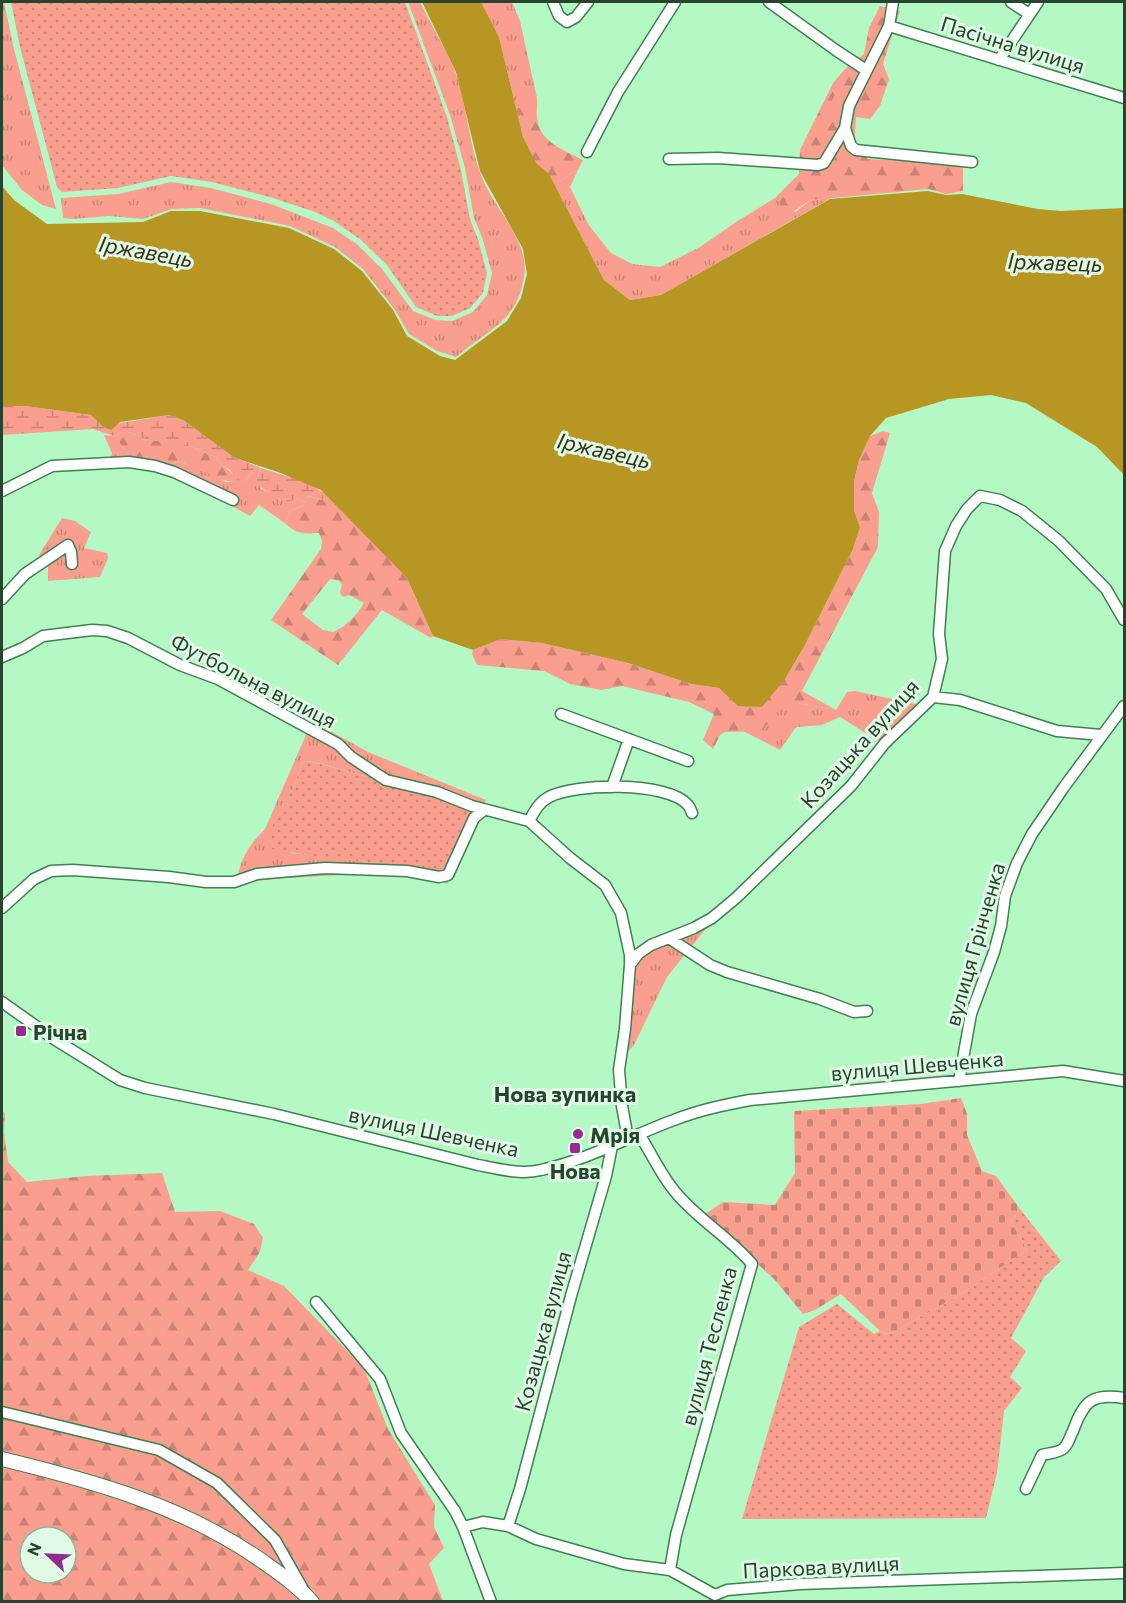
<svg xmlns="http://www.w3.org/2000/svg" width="1126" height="1603" viewBox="0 0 1126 1603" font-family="Commissioner,sans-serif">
	<defs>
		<pattern id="grass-tufts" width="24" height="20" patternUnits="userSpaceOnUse" patternTransform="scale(1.5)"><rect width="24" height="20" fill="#fa9f8f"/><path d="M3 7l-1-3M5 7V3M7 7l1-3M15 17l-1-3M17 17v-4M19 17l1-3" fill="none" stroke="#ca8375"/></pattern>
		<pattern id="forest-firs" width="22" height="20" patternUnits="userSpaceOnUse" patternTransform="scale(1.5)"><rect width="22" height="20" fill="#fa9f8f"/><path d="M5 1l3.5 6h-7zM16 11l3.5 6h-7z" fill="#ca8375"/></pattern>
		<pattern id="wetland-marsh" width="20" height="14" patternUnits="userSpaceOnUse" patternTransform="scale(1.5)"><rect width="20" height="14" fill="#fa9f8f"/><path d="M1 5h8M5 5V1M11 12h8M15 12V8" fill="none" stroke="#ca8375"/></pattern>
		<pattern id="cemetery-stones" width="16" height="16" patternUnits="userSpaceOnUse" patternTransform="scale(1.5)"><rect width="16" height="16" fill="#fa9f8f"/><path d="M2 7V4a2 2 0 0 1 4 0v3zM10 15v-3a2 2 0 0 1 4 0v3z" fill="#ca8375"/></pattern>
		<pattern id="garden-dots" width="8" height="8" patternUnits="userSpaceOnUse" patternTransform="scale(1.5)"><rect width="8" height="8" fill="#fa9f8f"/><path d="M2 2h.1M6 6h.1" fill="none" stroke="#ca8375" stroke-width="1.8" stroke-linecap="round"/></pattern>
	</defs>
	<rect width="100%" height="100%" fill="#b4f9c3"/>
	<path fill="url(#grass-tufts)" fill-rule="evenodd" d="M2,2H4L13,45L56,209L42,205L22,190L2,165Z
		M408,2H420C431,25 445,47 455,71C469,109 468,153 488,190C501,215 530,246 524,277C517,322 487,330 456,357L437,351L409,334L395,310L363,269L335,247L290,226L200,208L172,209L143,219L109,216L73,219L63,218L61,198L118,194L171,182L211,188L271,204L333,228L358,245L382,269L413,311L436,320L452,321L473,312L487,295L492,273L482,237L474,218L465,168L450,115Z
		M481,2H512L520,21L537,98V108H516L499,37Z
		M578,170L570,187L588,224L611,253L632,264L660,267L700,247L736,222L775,198L781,204L795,212L811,200L831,198L661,295L630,300L604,280L554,184Z
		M104,435L114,436L132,458L131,468L109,466L112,453Z
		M176,461L198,468L226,482L245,481L257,466L261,468L257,478L261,489L273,494L280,500L297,499L305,502L302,506L290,511L286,524L259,505L250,516L219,499L160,473Z
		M62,518L75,521L91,532L84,548L107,553L108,558L100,577L48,581V564L39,555Z
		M855,691L930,707L888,747L840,717L822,725L796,727L780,750L743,731H762L784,703H797L836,710L847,692Z
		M312,721L368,752L486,800L469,841L447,884C409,868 364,875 323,876C293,878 266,878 236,885C239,862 248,845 265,829ZM310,761L383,781L431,869L291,853L271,828L294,787L302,763Z
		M708,926L667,977L634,1045L627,1053L630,995L636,962L655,945Z"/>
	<path fill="url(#forest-firs)" fill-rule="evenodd" d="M880,6L900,11L883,64L889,79L880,106L870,119L856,117L854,146L868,159L963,164V191L946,194L929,189L811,200L783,218L775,214L781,205L775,198L799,174L800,150L833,83L846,68L864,54L869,28Z
		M516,108H537C534,140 559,148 583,160L578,170L554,184C549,175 541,171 535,163C524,147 521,127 516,108Z
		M883,431L890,433L872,493L879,512L878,547L802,691L836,710L797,703H785L762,731L725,732L720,735L713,749L703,740L714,714L689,702L622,686L601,690L570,684L544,671L477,665L472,654L473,650L501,639L542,643L628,663L691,684L719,688L738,705L785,679L805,645L853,549L860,527L854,510V481L859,460L870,436Z
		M121,432H128L148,440L178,442L192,447L216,457L222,465L236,476L239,482C216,483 198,466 176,461L160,473L131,468L132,458L114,436Z
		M309,496L322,500L330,497L407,578L433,636L431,638L382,610L338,665L271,620L321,549L322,541L319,533C305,534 296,534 286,524L290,511L302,506ZM330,579L338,580L342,584L340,593L343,597L349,595L364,603C356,616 347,626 333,632L323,630L302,614Z
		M2,1111L5,1113L4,1132L8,1162L27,1182L86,1176L162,1173L175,1212L220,1211L254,1224L263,1238L260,1252L248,1270L284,1286L364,1368L388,1429L435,1505L434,1527L444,1548L429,1564L443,1601H2ZM30,1537H66V1573H30Z"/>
	<path fill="url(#wetland-marsh)" d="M2,406H25L91,415L102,426L169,415L183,420L235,458L257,466L245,481L239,482L230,470L222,465L216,457L192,447L178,443L148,440L128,432H121L114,436L93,429L2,435Z
		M261,468L308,483L330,497L322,500L309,496L305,502L297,499L284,502L257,485V478Z"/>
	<path fill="url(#cemetery-stones)" d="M961,1098L967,1114V1135L982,1171L996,1176L1020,1209L1011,1221L1027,1250L961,1294L892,1333L887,1334L880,1331L841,1294L815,1310L803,1314L775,1280L705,1214L723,1202L775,1205L795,1173L794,1111L921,1104Z"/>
	<path fill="url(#garden-dots)" d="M11,2H405L447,117L461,170L470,219L478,239L487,273L483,293L470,308L452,316H437L416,307L387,265L361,240L334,221L315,212L273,198L212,182L171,176L118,188L62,192L57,187L20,47Z
		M309,761L432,794L472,809L447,871C389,862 330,861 272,849L271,828L294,787L302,763Z
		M1020,1209L1061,1261L1044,1277L1011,1338L1026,1351L1010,1377L1022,1388L1004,1411L997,1473L986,1518L742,1519L799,1327L837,1304L874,1334L880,1331L887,1334L892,1333L961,1294L1027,1250L1011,1221Z"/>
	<path fill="#fa9f8f" d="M839,86L849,91L839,114L828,109Z"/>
	<path fill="#b89623" d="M422,2H481L499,37L523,137L536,163L549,174L604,280L630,300L661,295L830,199L928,191L946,195L962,194L1038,209L1061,211L1124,208V475L1097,447L1026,403L991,395L949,399L886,418L870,436L859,460L854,481V510L860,527L853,549L805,645L785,679L762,707L738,706L719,688L691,684L628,663L542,643L501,639L473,650L433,636L407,578L321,490L278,472L235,458L183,420L169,415L120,422L111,430L102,426L91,415L25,406H2V186L14,200L47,224L143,222L171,211H200L289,228L334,249L362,271L393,310L407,336L440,356L455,360L507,321L521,298L527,274L523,249L480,171L456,72Z"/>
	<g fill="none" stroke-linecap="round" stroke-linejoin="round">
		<g stroke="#3e8050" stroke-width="13">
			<path id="minor" d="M553,2L559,16L567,22L576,17L588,2
				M769,2L837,51L866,70
				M1011,2L1029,14
				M889,26L1124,98
				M999,60L1038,2
				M845,128L851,146L856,150L972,162
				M587,152L618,92L675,2
				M669,159L718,158L818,165L824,163L845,128L849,106L889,26L893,2
				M2,491L52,466L129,462L155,466L174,472L233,500
				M2,599L25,574L68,545L71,552L72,564
				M2,657L23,648L43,636L92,630L107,631L128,638L180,665L218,679L338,744L351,757L386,780L437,792L472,806L529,821C535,811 538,803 549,797C575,783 667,781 688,805C689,805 692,813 692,813
				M933,697L960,700L1057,731L1101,735
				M561,714L688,761
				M612,787L629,739
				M529,821L570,858L605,885L621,913L630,955V965
				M2,908L34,879L51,871L73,870L169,877L206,882H234L257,874L325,868L407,871L439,877L448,875L474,818L484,810
				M669,938L710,965L727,972L820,999L854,1012L867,1011
				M2,1002L54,1039L120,1080L145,1088L274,1114L478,1165C498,1169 521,1175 541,1170C588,1160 630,1136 674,1120C699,1110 724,1105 750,1100L1063,1071L1124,1081
				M959,1081L971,1014L994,952L1001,926L1005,896L1017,863L1032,834L1064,787L1124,706
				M639,1134C652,1154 661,1176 677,1194C699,1220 730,1238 752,1264L676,1535L670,1570
				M628,1139L622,1106L619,1070L625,1029L630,965L638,954L651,945L694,928L712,918L736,898L851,786L885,743L933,697L942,659L939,634L945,551L956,526L967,509L980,496L1000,500L1022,511L1059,541L1106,589L1124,620
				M316,1302L380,1379L401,1433L455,1511L463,1527L491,1602
				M2,1412L159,1450L217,1483L275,1540L304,1591
				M1026,1489L1042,1455C1049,1453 1059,1453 1064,1448C1069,1443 1070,1436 1073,1431C1084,1401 1092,1393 1124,1398
				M508,1526L520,1489L571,1296L606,1176L612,1146
				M463,1527L483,1522L508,1526L536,1539L624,1564L670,1570L715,1595
				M715,1595L727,1590L800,1584L1124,1573"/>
		</g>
		<g stroke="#3e8050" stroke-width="16">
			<path id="major" d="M2,1459C93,1481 184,1506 262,1561C279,1573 298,1586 312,1602"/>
		</g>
		<use href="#minor" stroke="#fff" stroke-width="10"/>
		<use href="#major" stroke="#fff" stroke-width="14"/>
	</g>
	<g fill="#952b8e" stroke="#e0fbe5" stroke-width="2">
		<rect x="15" y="1025" width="12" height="12" rx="3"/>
		<circle cx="578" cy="1134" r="6"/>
		<rect x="569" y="1142" width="12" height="12" rx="3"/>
	</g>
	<g text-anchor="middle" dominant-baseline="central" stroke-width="6" stroke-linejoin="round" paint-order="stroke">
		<g font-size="21" fill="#28442f" stroke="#e0fbe5">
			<text transform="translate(1013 44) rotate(17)">Пасічна вулиця</text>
			<text transform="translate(254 680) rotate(27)">Футбольна вулиця</text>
			<text transform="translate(859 743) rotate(-48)">Козацька вулиця</text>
			<text transform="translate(974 944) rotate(-74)">вулиця Грінченка</text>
			<text transform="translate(917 1065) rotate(-5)">вулиця Шевченка</text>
			<text transform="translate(434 1131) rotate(12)">вулиця Шевченка</text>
			<text transform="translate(542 1331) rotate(-75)">Козацька вулиця</text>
			<text transform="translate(708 1346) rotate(-75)">вулиця Тесленка</text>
			<text transform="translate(821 1566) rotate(-3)">Паркова вулиця</text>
		</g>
		<g font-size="21" font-weight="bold" fill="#28442f" stroke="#e0fbe5" text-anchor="start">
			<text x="33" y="1031">Річна</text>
			<text x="590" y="1134">Мрія</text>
			<text x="575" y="1170" text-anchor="middle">Нова</text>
		</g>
		<g font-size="22" font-style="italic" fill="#39311a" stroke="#e0fbe5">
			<text transform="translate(146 251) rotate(10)">Іржавець</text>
			<text transform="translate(1055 262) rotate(2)">Іржавець</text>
			<text transform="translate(604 450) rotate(13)">Іржавець</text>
		</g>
		<g font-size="22" font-weight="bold" fill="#28442f" stroke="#e0fbe5">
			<text x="565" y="1093">Нова зупинка</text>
		</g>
	</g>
	<rect width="1126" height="1603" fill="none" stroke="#28442f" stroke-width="6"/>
	<g transform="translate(48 1555) rotate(293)"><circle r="28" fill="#e0fbe5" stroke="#96b29c" stroke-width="1.5"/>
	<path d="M0-4.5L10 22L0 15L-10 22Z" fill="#952b8e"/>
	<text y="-9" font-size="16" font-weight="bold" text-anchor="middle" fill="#28442f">N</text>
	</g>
</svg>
